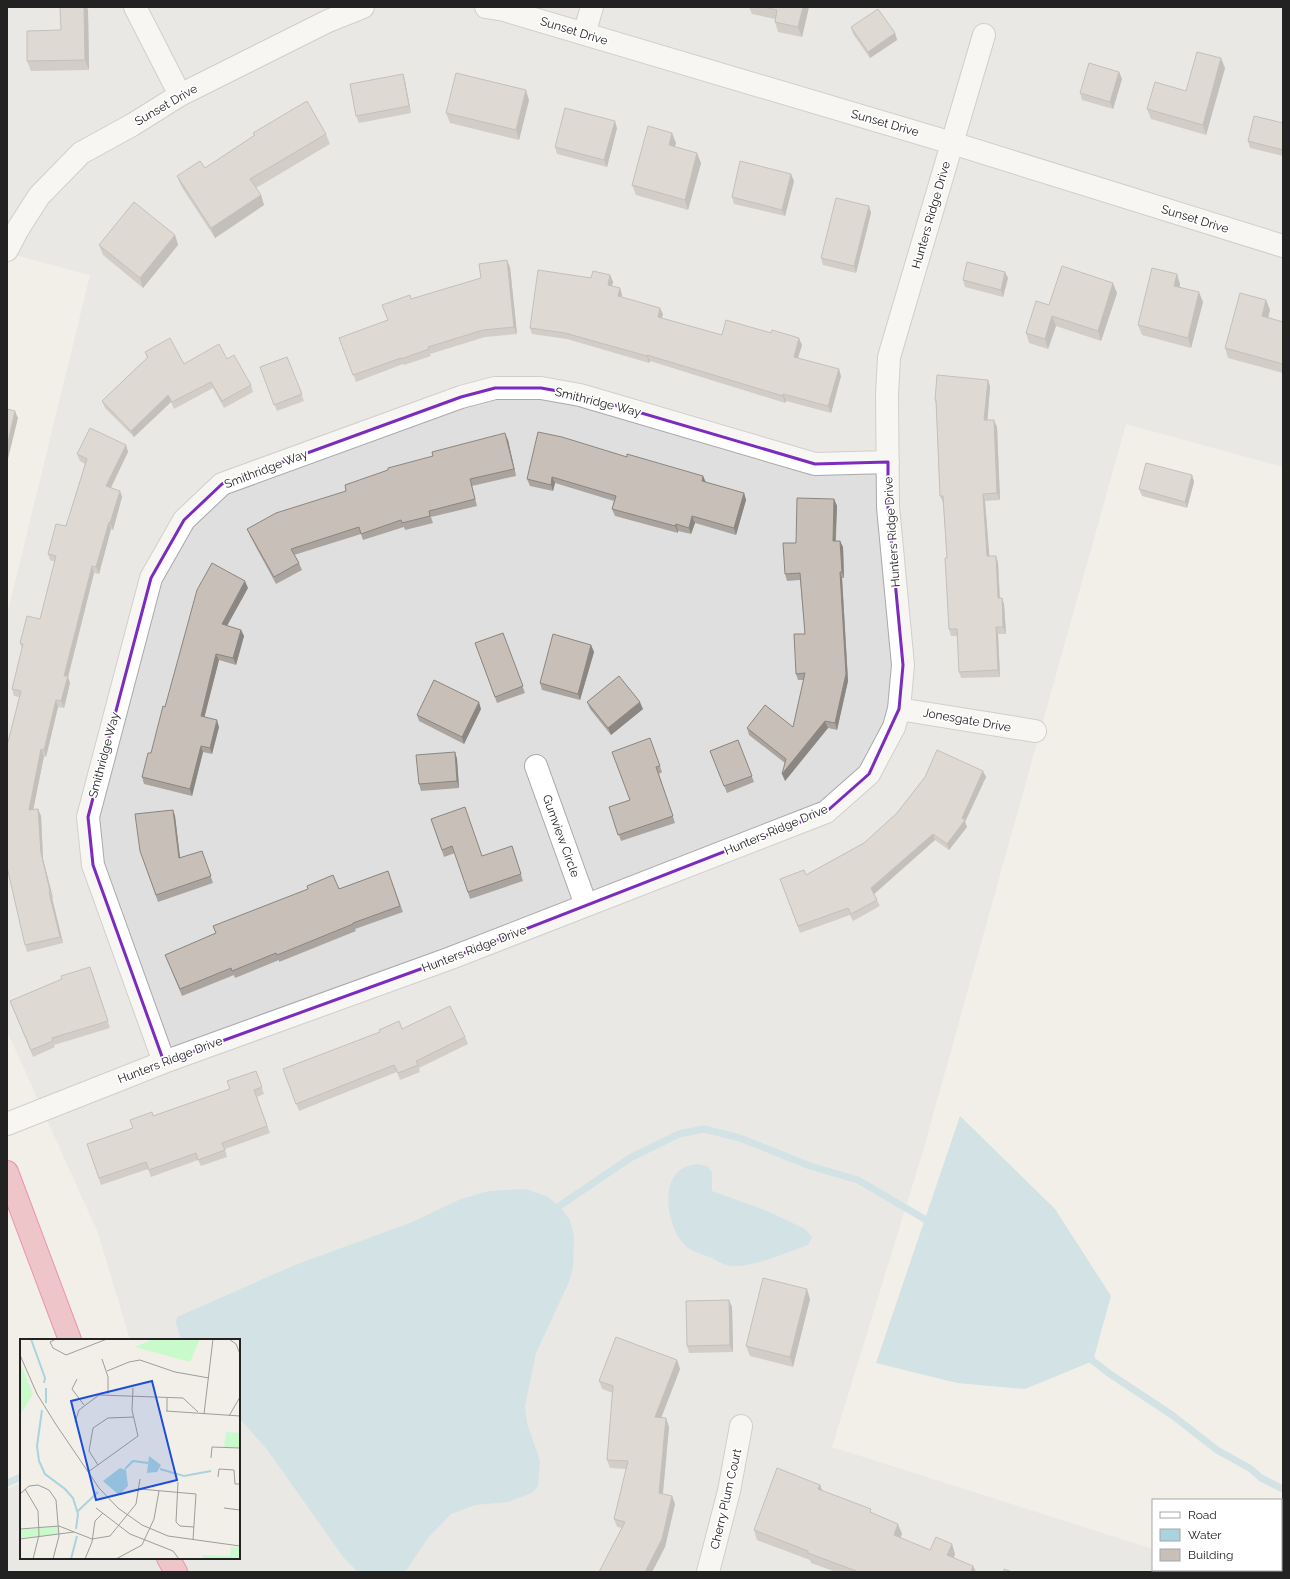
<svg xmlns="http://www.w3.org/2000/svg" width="1290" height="1579" viewBox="0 0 1290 1579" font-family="Raleway,sans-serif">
	<rect width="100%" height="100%" fill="#f2efe9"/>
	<path fill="#e0dfdf" d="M7,7H1283V467L1126,424L923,1151L832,1447L1153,1549V1570H1219L1226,1572H7V1489L21,1483V1558H239V1340H130L98,1233L7,1031V615L90,275L7,253Z"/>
	<path fill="#aad3df" d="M960,1116L1055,1209L1111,1296L1093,1361L1025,1389L957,1383L876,1363Z
		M697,1164L707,1166L712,1172V1191L767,1211L805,1229L812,1237L808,1245C788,1252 758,1265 738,1266C728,1267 720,1263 712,1258C704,1255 694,1252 687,1247C669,1232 660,1189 678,1172C683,1167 690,1165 697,1164Z
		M526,1189L548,1197L560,1207L570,1220L574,1236L573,1268L569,1282L536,1353L525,1406L527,1423L540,1461L538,1486L532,1493L508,1502L475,1505L451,1514L428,1538L405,1572H358L344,1558L266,1448L239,1418V1340H181L176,1323L177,1317L295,1265L410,1223L461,1199L489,1191Z"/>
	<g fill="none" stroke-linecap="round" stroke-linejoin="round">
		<path stroke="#aad3df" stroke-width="7" d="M552,1211L630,1158L679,1134L704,1129L740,1138L810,1166L858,1180L933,1224
			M1087,1354L1093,1361L1110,1374L1172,1415L1217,1450L1251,1469L1261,1478L1283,1489
			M7,1483L21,1477"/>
		<g stroke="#a9a9a9" stroke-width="24">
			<path id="minor" d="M135,7L180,95
				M486,7L504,10L952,143L1283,246
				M584,34L592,7
				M7,250L18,229L39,196L81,153L132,125L180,95L328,21L363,7
				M899,709L1035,731
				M536,766L586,905
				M164,1062L93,865L88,817L151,578L184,520L222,484L461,397L495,388H541L580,395L815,464L888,462
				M7,1124L164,1062L451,958L826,812L869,774L894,727L899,709L903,665L888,507L887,395L889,357L984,35
				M708,1572L729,1491L741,1426"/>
		</g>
		<g stroke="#dc2a67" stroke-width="24">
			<path id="highway" d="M7,1172L70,1340
				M168,1558L176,1572"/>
		</g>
		<use href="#minor" stroke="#fff" stroke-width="22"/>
		<use href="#highway" stroke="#e892a2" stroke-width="22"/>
	</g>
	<path fill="#aba49e" d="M749,7H809L802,37L778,32L775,22V19L752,14Z
		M88,10L89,70L31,71L27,61L61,30Z
		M851,27L895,33L897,40L870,58L853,34Z
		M1225,68L1206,135L1151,119L1147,109L1186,91Z
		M1119,72L1122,79L1113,109L1082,100L1080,93Z
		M403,74L405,81L411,113L359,123L356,116Z
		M529,100L519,140L450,123L446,113Z
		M1283,123V156L1250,148L1248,141Z
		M617,128L607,167L557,154L555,147Z
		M253,133L326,134L330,144L256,188L261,195L264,205L215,238L181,186L177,176L205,168L254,136Z
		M676,143L675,147L701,163L688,210L636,195L632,185Z
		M794,181L785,216L734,204L732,197Z
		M869,206L871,213L856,273L823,265L821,258Z
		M175,235L178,245L143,288L103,255L99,245Z
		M510,267L517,334L485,337L430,354L431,356L404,365L403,364L356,382L339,338L388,320L411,299L481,278Z
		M610,275L613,282L612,286L620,288L622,295V297L663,314L662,318L722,335L802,345L798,358L841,376L831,413L786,401L785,403L650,361L649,363L567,339L532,334L530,328L591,278Z
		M1008,278L1003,297L965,287L963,280Z
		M1180,284V287L1203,302L1191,348L1142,335L1138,325Z
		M1117,293L1101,341L1056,326L1048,349L1029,343L1026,333L1049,305Z
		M1266,300L1270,310L1268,317L1283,322V373L1228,358L1225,348Z
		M145,352L184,364L227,359L251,385L253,392L224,408L213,388L174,409L171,402L134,437L105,408L102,401L147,358Z
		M287,357L304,401L277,411L260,367Z
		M988,380L990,387L987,420L997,427L1000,500L985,501L989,556H996L998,563L1000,598H1002L1004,604L1006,634H998L1000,677L961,678L959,672L958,636H951L949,629L947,558L943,503L940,496L936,404L935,400Z
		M508,440L516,476L472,486L477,506L431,517L433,523L405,530L404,527L363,540L361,534L294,555L299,563L302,570L276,584L250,536L247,529Z
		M126,445L128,452L111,488L120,491L122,497L113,530L111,529L99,574L94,573L68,677L70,683L64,708L58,707L46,757L44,756L33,809H38L41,816L43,859L53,898H52L63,943L27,952L25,945L19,697L14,696L12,689L22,649L20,643L40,619L55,562L50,560L48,554L66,526L85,464L80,461L77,454Z
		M627,457L703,476L706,482L744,493L746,500L736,535L695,523L691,534L678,531V533L615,516L612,509L614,501L555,483L553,491L530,486L527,479Z
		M1192,475L1194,482L1187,508L1142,496L1139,489Z
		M834,499L837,506L836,541H840L843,547L844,578H842L848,681L837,730L828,728L785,781V763L749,735L747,728L793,727L804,680H798L796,674L805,634L800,580L787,581L785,574L796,543Z
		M248,588L227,626L241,630L244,636L236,665L219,660L204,717L219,727L212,754L203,752L192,796L144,784L142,777L151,753L165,707Z
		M503,633L525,693L497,703L475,643Z
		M591,645L594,652L580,700L542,690L540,683Z
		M587,702L643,709L611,735L590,709Z
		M481,709L464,744L419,721L417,715Z
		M650,738L662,772L659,774L675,823L621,841L609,807L630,800Z
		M738,740L754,782L727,793L710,751Z
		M455,752L457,759L459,788L421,791L419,784Z
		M986,777L965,822L967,827L949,850L935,840L874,894L880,906L853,921L850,915L800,933L780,879L806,875Z
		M173,810L175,816L180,858L202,851L213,883L158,902L140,851Z
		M431,819L482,856L512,846L523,881L470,899L455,853L444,857Z
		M388,871L403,912L355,929L356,931L279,962V960L235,978L234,975L182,996L165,955L216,933L213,926L339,889Z
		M93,974L110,1028L54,1045L55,1047L33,1057L10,1001Z
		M402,1029L465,1037L468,1044L419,1068L420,1072L400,1080L397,1072L299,1111L283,1069Z
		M256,1071L264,1094L257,1097L270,1133L225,1149L227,1157L201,1166L198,1160L151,1177L148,1169L101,1185L87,1144L133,1128L153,1116L230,1089Z
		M810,1299L793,1367L750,1356L746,1346Z
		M732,1307L733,1352L689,1353L687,1346Z
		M677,1360L680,1369L661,1418L669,1427L663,1494L672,1496L675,1504L665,1547L652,1572H599L622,1528L617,1527L614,1519L626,1469L610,1468L607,1460L613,1393L602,1389L599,1381Z
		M820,1485L822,1491L873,1513L902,1534L900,1538L930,1550L955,1554L954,1558L973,1566L976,1572H836L811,1563L810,1560L757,1540L754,1530Z"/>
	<path fill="#8b8681" d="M84,7H87L88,10L89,70L85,60Z
		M803,7H809L802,37L798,27Z
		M895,33L897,40L870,58L868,52Z
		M1221,58L1225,68L1206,135L1203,125Z
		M1119,72L1122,79L1113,109L1110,102Z
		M403,74L405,81L411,113L409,106Z
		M526,90L529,100L519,140L516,130Z
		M615,121L617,128L607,167L604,160Z
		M672,133L676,143L672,155L669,145Z
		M697,153L701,163L688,210L685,200Z
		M791,174L794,181L785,216L782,210Z
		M261,195L264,205L215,238L211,228Z
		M869,206L871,213L856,273L854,266Z
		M175,235L178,245L143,288L140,278Z
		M507,260L510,267L517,334L514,327Z
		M1005,272L1008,278L1003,297L1001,290Z
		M1177,274L1180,284L1177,296L1174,286Z
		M610,275L613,282L610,292L608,285Z
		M1113,283L1117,293L1101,341L1098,331Z
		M620,288L622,295L620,302L618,296Z
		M1199,292L1203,302L1191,348L1188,338Z
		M1266,300L1270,310L1266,326L1262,316Z
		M660,308L663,314L660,324L658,317Z
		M1052,316L1056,326L1048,349L1045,339Z
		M799,338L802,345L796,364L794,357Z
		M647,355L650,361L649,363L647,356Z
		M839,369L841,376L831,413L828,406Z
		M988,380L990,387L987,427L984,420Z
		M783,394L786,401L785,403L783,396Z
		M168,395L171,402L134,437L131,431Z
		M15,411L18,418L7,463V446Z
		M994,420L997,427L1000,500L997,493Z
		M505,433L508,440L516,476L514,469Z
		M126,445L128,452L108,493L106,486Z
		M1192,475L1194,482L1187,508L1185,502Z
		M703,476L706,483L702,481Z
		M552,477L555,483L553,491L551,485Z
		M120,491L122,497L113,530L110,523Z
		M744,493L746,500L736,535L734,528Z
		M983,494L985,501L990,563L987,556Z
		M834,499L837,506L835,548L833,541Z
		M692,516L695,523L691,534L689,528Z
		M109,522L111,529L99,574L96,567Z
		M676,524L678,531V533L675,526Z
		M840,541L843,547L844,578L842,572Z
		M996,556L998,563L1000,604L998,598Z
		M92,566L94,573L68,677L70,683L64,708L61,701L64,676Z
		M840,572L842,578L848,681L837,730L835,723Z
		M245,581L248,588L224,631L222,624Z
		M1002,598L1004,604L1006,634L1003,627Z
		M996,627L998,634L1000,677L998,670Z
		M241,630L244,636L236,665L233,658Z
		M591,645L594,652L580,700L578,694Z
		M216,654L219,660L203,723L201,716Z
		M56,700L58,707L46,757L44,750Z
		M479,702L481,709L464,744L462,737Z
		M640,702L643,709L611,735L608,728Z
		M217,720L219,727L212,754L210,748Z
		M825,721L828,728L785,781L782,774Z
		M201,746L203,752L192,796L190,789Z
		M41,749L44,756L32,816L29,810Z
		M455,752L457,759L459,788L457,781Z
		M983,771L986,777L965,822L967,827L949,850L947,844L962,818Z
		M38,809L41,816L43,859L53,898L50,891L41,853Z
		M173,810L175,816L181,865L179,858Z
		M933,834L935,840L873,895L871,888Z
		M49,892L52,898L63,943L60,937Z
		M807,1289L810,1299L793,1367L790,1357Z
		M729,1300L732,1307L733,1352L730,1345Z
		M677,1360L680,1369L658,1426L655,1417Z
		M666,1418L669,1427L662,1501L659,1493Z
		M820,1485L824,1495L818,1489Z
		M672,1496L675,1504L665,1547L652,1572H645Z
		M898,1524L902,1534L897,1545L894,1535Z
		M952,1544L955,1554L951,1565L947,1555Z
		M973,1566L976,1572H971Z"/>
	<path fill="#c7bfb8" stroke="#8b8681" d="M60,7H84L85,60L27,61V31L61,30Z
		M764,7H803L798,27L775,22L777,10Z
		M878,9L895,33L868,52L851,27Z
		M1197,52L1221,58L1203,125L1147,109L1155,82L1186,91Z
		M1089,63L1119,72L1110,102L1080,93Z
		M456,73L526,90L516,130L446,113Z
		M403,74L409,106L356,116L350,84Z
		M307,101L326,134L250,179L261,195L211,228L177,176L200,161L205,168L255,135L253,133Z
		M565,108L615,121L604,160L555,147Z
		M1254,116L1283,123V150L1248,141Z
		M648,126L672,133L669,145L697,153L685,200L632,185Z
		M740,161L791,174L782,210L732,197Z
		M836,198L869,206L854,266L821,258Z
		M134,202L175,235L140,278L99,245Z
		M507,260L514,327L483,330L428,347L429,349L401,359V358L353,375L339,338L388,320L382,305L410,295L411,299L481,278L479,264Z
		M967,262L1005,272L1001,290L963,280Z
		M1062,266L1113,283L1098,331L1052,316L1045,339L1026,333L1036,301L1049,305Z
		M1152,268L1177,274L1174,286L1199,292L1188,338L1138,325Z
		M538,270L591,278L593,271L610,275L608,285L620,288L618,296L660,308L658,317L722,335L726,320L771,333L772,330L799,338L794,357L839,369L828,406L783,394V396L647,355V356L565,333L530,328Z
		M1240,293L1266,300L1262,316L1283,322V364L1225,348Z
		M170,338L184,364L219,344L227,359L234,355L251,385L222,401L211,382L172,402L168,395L131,431L102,401L148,357L145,352Z
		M287,357L302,394L274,405L260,367Z
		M937,375L988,380L984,420H994L997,493L983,494L987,556H996L998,598H1002L1003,627H996L998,670L959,672L957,629H949L945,558H947L943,496H940L936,400H935Z
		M7,409L15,411L7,446Z
		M90,428L126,445L106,486L120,491L110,523L109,522L96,567L92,566L64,676H68L61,701L56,700L44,750L41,749L29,810L38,809L41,853L50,891L49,892L60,937L25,945L7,867V746L21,691L12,689L23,644L20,643L27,616L40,619L56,556L48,554L56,524L66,526L87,459L77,454Z
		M538,432L562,437L627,457V454L703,476L702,481L744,493L734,528L692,516L689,528L676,524L675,526L612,509L616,496L552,477L551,485L527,479Z
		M505,433L514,469L470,479L475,499L429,511L430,516L402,523L401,520L361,534L359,527L291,549L299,563L274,577L247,529L276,513L346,491L345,485L388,470V468L433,456L432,452Z
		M1146,463L1192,475L1185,502L1139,489Z
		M797,498L834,499L833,541H840L842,572H840L846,674L835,723L825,721L782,774L786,759L747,728L765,705L793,727L805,673L796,674L794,634H805L800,573L785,574L783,543H796Z
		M212,563L245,581L222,624L241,630L233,658L216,654L201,716L217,720L210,748L201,746L190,789L142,777L148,753H151L163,706L165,707L197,590Z
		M503,633L523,686L495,697L475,643Z
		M553,634L591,645L578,694L540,683Z
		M619,676L640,702L608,728L587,702Z
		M434,680L479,702L462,737L417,715Z
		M650,738L660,766L656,767L673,816L618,835L609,807L630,800L612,752Z
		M738,740L752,776L724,786L710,751Z
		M937,750L983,771L962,818L965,820L947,844L933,834L871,888L877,900L851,914L848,908L798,926L780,879L804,870L806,875L864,843L897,813L925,777Z
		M455,752L457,781L419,784L416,755Z
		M465,807L482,856L512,846L521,874L468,892L452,846L442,850L431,819Z
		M173,810L179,858L202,851L211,876L156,895L140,851L135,814Z
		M388,871L400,906L353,923V924L277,955L276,953L232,971L231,968L180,989L165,955L216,933L213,926L308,889L307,886L333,875L339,889Z
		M90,967L108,1021L52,1038L53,1041L31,1050L10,1001L62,979L61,976Z
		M450,1006L465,1037L416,1061L418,1065L398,1073L394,1065L296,1104L283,1069L380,1032L379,1030L399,1021L402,1029Z
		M256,1071L262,1087L254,1090L267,1126L222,1143L225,1150L198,1160L196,1153L149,1170L146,1162L99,1178L87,1144L133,1128L130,1120L152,1112L153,1116L230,1089L227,1081Z
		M763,1278L807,1289L790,1357L746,1346Z
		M729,1300L730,1345L687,1346L686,1301Z
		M616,1337L677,1360L655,1417L666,1418L659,1493L672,1496L662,1539L645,1572H599L625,1522L614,1519L628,1461L607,1460L613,1386L599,1381Z
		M777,1468L820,1485L818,1489L871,1509L870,1512L898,1524L894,1535L930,1550L936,1537L952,1544L947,1555L973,1566L971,1572H859L808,1553V1551L754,1530Z
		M1004,1569L1012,1572H1004Z"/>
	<path d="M0 0H1290V1579H0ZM495,388H541L580,395L815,464L888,462V507L903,665L899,709L869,774L826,812L451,958L164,1062L93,865L88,817L151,578L184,520L222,484L461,397Z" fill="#f2efe9" fill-opacity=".55" fill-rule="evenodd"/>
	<path fill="none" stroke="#7b2cbf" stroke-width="3" stroke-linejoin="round" d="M495,388H541L580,395L815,464L888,462V507L903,665L899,709L869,774L826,812L451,958L164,1062L93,865L88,817L151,578L184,520L222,484L461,397Z"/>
	<g text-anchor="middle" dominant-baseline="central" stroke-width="3.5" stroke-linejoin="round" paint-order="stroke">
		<g font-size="12" fill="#222" stroke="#fff">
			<text transform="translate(574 31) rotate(17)">Sunset Drive</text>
			<text transform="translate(166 105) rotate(-30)">Sunset Drive</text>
			<text transform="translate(885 123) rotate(16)">Sunset Drive</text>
			<text transform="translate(931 215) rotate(-74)">Hunters Ridge Drive</text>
			<text transform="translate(1195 219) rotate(17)">Sunset Drive</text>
			<text transform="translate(598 402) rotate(14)">Smithridge Way</text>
			<text transform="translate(266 469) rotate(-21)">Smithridge Way</text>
			<text transform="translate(892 532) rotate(-94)">Hunters Ridge Drive</text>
			<text transform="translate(967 720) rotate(10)">Jonesgate Drive</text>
			<text transform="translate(104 755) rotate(-75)">Smithridge Way</text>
			<text transform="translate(776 830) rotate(-23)">Hunters Ridge Drive</text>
			<text transform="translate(561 836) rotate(70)">Gumview Circle</text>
			<text transform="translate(474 949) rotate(-21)">Hunters Ridge Drive</text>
			<text transform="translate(170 1060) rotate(-21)">Hunters Ridge Drive</text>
			<text transform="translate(726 1499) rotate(-77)">Cherry Plum Court</text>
		</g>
	</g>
	<g transform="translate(20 1339)">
		<rect width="220" height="220" fill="#f2efe9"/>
		<path d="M133,0H180L170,23L115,8ZM0,24L13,55L0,76ZM206,93L220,94V109H204ZM38,187V195L0,199V191ZM211,208L220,209V220H182L183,216L210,217Z" fill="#c8facc"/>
		<path d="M129,117L141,126L137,133L127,134ZM100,129L106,131L108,147L99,156L83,142Z" fill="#aad3df"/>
		<path fill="none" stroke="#aad3df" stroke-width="2" d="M11,0L25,39L24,44M26,49V64M22,71L17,107L19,122L25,135L45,150L53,159L58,175L56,190M105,130L113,122L128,124M140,130L164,137L191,132M58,172L78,153M51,220L57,197"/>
		<path fill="none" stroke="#9f9d99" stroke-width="1" d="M36,0L30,3L33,9L46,16L87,0M209,0L216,5L220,15M0,16L17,55L35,84L79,149L98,169L122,186L148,197L220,207M82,20L88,38V55M87,32L109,23L120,21L155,33L189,39M57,40L52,50L64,66M146,72L220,77M147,72V59M184,75L193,0M209,77L220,58M55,83L59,71L79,56L163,59L178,73M191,119L192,108L220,109M78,126L69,112L73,89L88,79L114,78M68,133L118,97L112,71L113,49M198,138L199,130L214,131L215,145H220M158,143L156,183L160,187L174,188M5,150L18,172L19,196L13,220M120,150L176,155L173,201M0,155L9,147L18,146L29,151L36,161L39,197L33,220M76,169L110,195L153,212L159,220M204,169L220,171M0,190L39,187L72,200L90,197L116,165L120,140M0,200L54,193M65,220L72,203L75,182L83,174M96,220L122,206L134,180L139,152"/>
		<path fill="#1d4ed8" fill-opacity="0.15" stroke="#1d4ed8" stroke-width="2" d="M132,42L157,141L76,161L51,62Z"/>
		<rect width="220" height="220" fill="none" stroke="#222" stroke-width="2"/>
	</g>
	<rect width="1290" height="1579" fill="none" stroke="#222222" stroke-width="16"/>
	<rect x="1152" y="1499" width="130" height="72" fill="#ffffff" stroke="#a7a7a7"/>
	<rect x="1160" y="1512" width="20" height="6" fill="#ffffff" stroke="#a7a7a7"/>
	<text x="1188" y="1519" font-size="12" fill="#222222">Road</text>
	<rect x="1160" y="1529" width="20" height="12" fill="#aad3df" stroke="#a7a7a7"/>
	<text x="1188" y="1539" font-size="12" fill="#222222">Water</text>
	<rect x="1160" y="1549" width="20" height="12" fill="#c7bfb8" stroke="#a7a7a7"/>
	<text x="1188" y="1559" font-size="12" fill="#222222">Building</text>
</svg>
